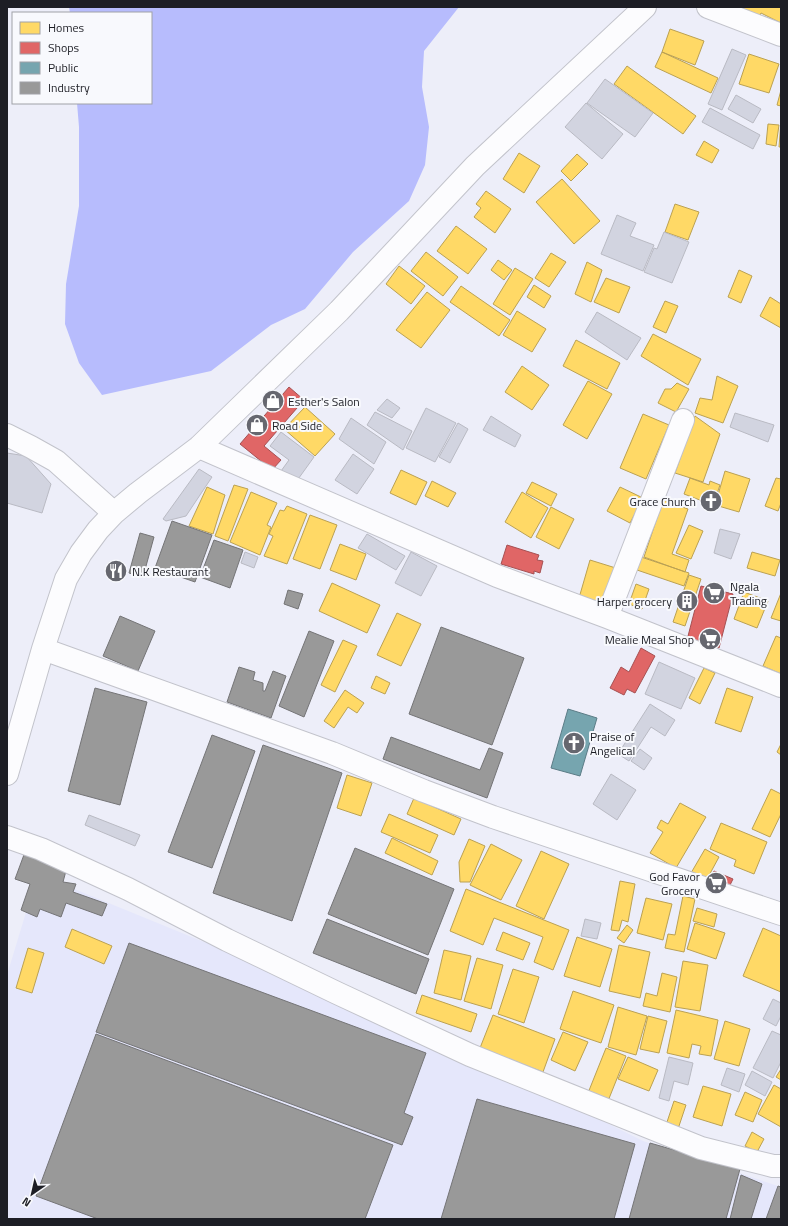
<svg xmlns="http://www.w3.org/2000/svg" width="788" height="1226" viewBox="0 0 788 1226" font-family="'Titillium Web',sans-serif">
	<rect width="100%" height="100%" fill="#edeef9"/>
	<path fill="#e5e7fb" d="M67,886L417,1029L643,1141L781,1187V1219H7V975L27,909Z"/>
	<path fill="#b7bcfd" d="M69,7H459L424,51L422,87L429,127L425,165L409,201L353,252L305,309L271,325L211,371L102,395L79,363L65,324L66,284L79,206V127L77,103H151V13H70Z"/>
	<path fill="#ffd966" stroke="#bba152" d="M739,7H781V23L761,13L757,22L736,12Z
		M670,29L704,41L695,65L662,52Z
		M662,52L718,78L711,93L655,67Z
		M749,54L779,64L769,93L739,84Z
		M627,66L696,116L683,134L614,84Z
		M781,90V106L777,105Z
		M781,121V147H779Z
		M768,124L779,125L776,146L766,144Z
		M704,141L719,150L712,163L696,155Z
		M519,153L540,166L524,193L503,179Z
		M577,154L588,164L571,181L561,171Z
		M562,179L600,221L574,244L536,202Z
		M486,191L511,209L495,233L474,217L481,208L476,204Z
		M675,204L699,212L688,240L665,232Z
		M456,226L487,249L468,274L437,251Z
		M426,252L458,277L443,296L411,271Z
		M551,253L566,262L549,287L535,278Z
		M498,260L512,270L504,280L491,270Z
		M587,262L602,270L591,302L575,294Z
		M399,266L425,286L411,304L386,284Z
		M515,268L533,279L510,315L493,304Z
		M739,270L752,276L741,303L728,297Z
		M606,278L630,287L619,313L594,302Z
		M534,285L551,296L544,308L527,297Z
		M461,286L510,320L499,336L450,302Z
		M427,292L450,310L421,348L396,330Z
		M770,297L781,304V328L760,316Z
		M665,301L678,306L666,333L653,327Z
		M517,311L546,329L532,352L503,335Z
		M653,334L701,359L688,385L641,356Z
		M576,340L620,363L607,389L563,366Z
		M522,366L549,385L532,410L505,392Z
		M717,376L738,386L723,423L695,413L700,398L712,400Z
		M588,381L612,394L587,439L563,425Z
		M677,383L689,389L676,412L658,403L665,389H671Z
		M305,407L335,434L315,456L284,429Z
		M643,414L669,425L646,479L620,468Z
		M695,416L720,434L703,482L675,473Z
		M401,470L427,482L416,505L390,493Z
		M725,471L750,479L739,512L715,505Z
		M690,478L709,485L710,481L720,485L713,505L684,494Z
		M776,478L781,479V503L778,511L765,506Z
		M432,481L456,493L448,507L425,496Z
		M532,482L557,494L551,506L526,493Z
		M234,485L248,489L228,541L215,536Z
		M207,487L225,495L213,534L189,526Z
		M620,487L643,498L630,523L607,511Z
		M251,492L277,503L267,525L271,527L260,555L230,542Z
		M522,492L548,508L531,538L505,522Z
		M663,500L688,509L672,554L689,560L685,572L644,557Z
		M287,506L307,514L287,564L264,556L273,536L269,534L280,510L284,511Z
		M551,507L574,519L559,549L536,537Z
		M310,515L337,525L320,569L293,559Z
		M689,525L703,531L691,559L676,553Z
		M340,544L366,554L356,580L330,570Z
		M752,552L780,560L775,576L747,568Z
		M641,557L689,573L684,586L637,570Z
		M590,560L619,569L608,607L579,598Z
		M689,575L701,579L685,626L673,622Z
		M332,583L380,605L367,633L319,611Z
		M636,584L649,589L642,609L629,604Z
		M744,592L768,601L757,628L734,619Z
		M781,593V621L771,618Z
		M397,613L421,624L401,666L377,655Z
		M776,636L781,638V674L763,666Z
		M343,640L357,646L335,692L321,685Z
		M704,668L715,673L700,704L689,698Z
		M376,676L390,683L385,694L371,688Z
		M727,688L753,697L741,732L715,723Z
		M345,690L364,703L357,713L348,707L334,728L324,721Z
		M781,744V755L777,752Z
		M347,775L372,783L361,816L337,808Z
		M771,789L781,794V814L770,837L752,829Z
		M414,798L461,819L454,835L407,814Z
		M680,803L706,817L676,868L650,853L663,832L657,828L661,820L668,824Z
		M389,814L438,835L430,853L381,832Z
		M721,823L767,842L754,874L734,866L736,860L710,849Z
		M392,838L438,861L432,875L385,853Z
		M469,839L485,846L470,882H460L459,862Z
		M491,844L522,860L501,900L470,885Z
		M705,849L719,857L706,881L691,873Z
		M541,851L569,864L544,919L516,906Z
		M620,881L635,884L628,922L622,920L619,931L611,930Z
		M466,889L569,930L553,970L534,962L543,937L494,918L483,945L450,931Z
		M683,896L695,899L684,952L665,948L668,934L675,935Z
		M646,898L672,904L663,940L637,933Z
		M697,908L717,914L714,927L693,921Z
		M695,923L725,933L716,959L687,949Z
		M627,925L633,930L624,943L617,938Z
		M763,928L781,936V992L743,976Z
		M72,929L112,946L104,964L65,947Z
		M503,932L530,943L523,960L496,950Z
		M577,937L612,949L600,987L564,976Z
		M619,945L650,952L640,998L609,991Z
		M28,948L44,953L32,993L16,988Z
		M444,950L471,956L461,1000L434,993Z
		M477,958L503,965L491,1009L464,1001Z
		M683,961L708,965L700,1011L675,1007Z
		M513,969L539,977L524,1023L498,1014Z
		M662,973L677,977L670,1012L643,1006L646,993L657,996Z
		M573,991L614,1005L601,1043L560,1029Z
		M422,995L477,1014L471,1032L416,1013Z
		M618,1007L647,1016L636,1055L608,1047Z
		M676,1010L718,1020L711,1056L699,1054L701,1046L692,1044L689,1058L667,1053Z
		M493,1015L555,1039L543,1072L480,1048Z
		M648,1016L667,1021L659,1053L640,1049Z
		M725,1021L750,1029L739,1066L714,1059Z
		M563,1032L588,1042L575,1071L551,1060Z
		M606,1048L626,1056L608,1101L588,1093Z
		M628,1057L658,1070L649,1091L618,1079Z
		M781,1069V1080L776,1077Z
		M774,1085L781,1089V1127L758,1114Z
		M703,1086L731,1094L722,1126L693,1117Z
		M745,1092L762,1100L753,1122L735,1115Z
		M674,1101L686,1105L677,1132L665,1128Z
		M752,1132L764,1139L757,1152L745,1146Z"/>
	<path fill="#e06666" stroke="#a65052" d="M289,387L304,400L264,446L281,460L272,470L240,444Z
		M507,545L539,555L537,560L543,561L540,573L534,571V574L501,564Z
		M701,586L733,594L719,648L687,640Z
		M641,648L655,656L635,693L627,689L624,695L610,688L621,667L629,672Z
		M714,871L733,879L727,891L709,882Z"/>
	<path fill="#76a5af" stroke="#5b7c86" d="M568,709L597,718L580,776L551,768Z"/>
	<path fill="#999" stroke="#747476" d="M172,521L212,535L195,582L155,568Z
		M140,533L154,537L143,577L129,573Z
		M214,540L243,550L230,588L200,577Z
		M288,590L303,594L298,609L284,604Z
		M120,616L155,631L138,671L103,656Z
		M441,627L524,658L492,745L409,714Z
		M309,631L334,641L304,717L279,706Z
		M239,667L255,672L253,680L263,683V691H265L273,671L286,676L271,718L227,702Z
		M95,688L147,702L120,805L68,791Z
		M212,735L255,751L212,868L168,852Z
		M391,737L480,770L489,748L503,753L487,798L383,759Z
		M263,745L342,773L292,921L213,893Z
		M355,848L454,889L428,955L328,914Z
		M25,852L67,867L63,882L76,884L73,892L107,904L102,916L66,903L61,917L40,909L37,917L21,910L30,884L15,879Z
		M327,919L429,959L416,994L313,953Z
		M129,943L426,1053L404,1113L413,1117L402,1145L96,1032Z
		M96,1034L393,1145L365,1219H98L36,1196Z
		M477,1099L635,1144L614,1219H441Z
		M650,1143L740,1169L726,1219H629Z
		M741,1175L762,1184L751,1219H730Z
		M778,1186L781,1187V1219H766Z"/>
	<path fill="#d2d4e0" stroke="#b9bac3" d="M732,49L746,55L722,110L708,104Z
		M605,79L653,113L635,137L587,103Z
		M736,95L761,109L753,123L728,109Z
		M586,103L623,134L602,159L565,127Z
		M710,108L760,135L753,149L702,122Z
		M617,215L636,223L630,236L654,245L643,271L601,254Z
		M664,232L689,242L672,283L644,272L654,248L657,249Z
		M597,312L641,338L627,360L585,332Z
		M387,399L400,408L392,418L377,410Z
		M426,408L456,423L435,462L406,448Z
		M375,412L412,431L403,450L367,425Z
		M735,413L774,425L768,442L730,427Z
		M491,416L521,435L515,447L483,430Z
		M351,418L386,442L374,464L339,439Z
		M458,423L468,429L450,463L439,457Z
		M281,432L314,457L296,482L281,471L289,460L270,446Z
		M7,453L26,456L51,484L42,513L7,503Z
		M353,454L374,469L357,494L335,480Z
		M199,469L212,477L186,516L166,521L163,519Z
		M720,529L740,534L731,559L714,553Z
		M367,534L405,556L396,570L358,548Z
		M245,552L258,557L254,568L241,563Z
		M411,552L437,566L421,596L395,583Z
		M659,662L695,678L681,709L645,694Z
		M650,704L675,720L665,736L651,727L629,761L618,754Z
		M640,749L652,758L644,770L631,761Z
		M611,774L636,790L617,820L593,804Z
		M89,815L140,835L135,846L85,825Z
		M585,919L601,923L597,939L581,936Z
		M773,999L781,1003V1016L776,1026L763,1019Z
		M772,1031L781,1035V1062L773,1078L753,1068Z
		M669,1057L693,1063L688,1085L674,1081L669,1101L659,1098Z
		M727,1068L745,1074L739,1092L721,1085Z
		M752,1071L772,1082L765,1096L745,1085Z"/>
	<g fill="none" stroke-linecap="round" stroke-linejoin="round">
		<g stroke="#c2c3cb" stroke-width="24">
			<path id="minor" d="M708,7L781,35
				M7,435L31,447L56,461L114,513
				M199,447L497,576L607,617L781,686
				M607,617L683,420
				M43,649L332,753L424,791L493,817L781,914
				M7,774L43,649L66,579L81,553L98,530L114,513L138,493L199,447L339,311L475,166L645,7
				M7,837L41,849L128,889L227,940L337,993L470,1055L701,1148L773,1166H781"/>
		</g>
		<use href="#minor" stroke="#fcfcfe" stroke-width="22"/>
	</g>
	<defs>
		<g id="shop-disc" transform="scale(1.15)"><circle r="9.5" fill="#66676f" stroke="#f8f9fd"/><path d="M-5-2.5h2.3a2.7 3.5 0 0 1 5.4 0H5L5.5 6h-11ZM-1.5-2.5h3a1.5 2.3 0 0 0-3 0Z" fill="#fff"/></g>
		<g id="church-disc" transform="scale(1.15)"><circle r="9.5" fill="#66676f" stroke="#f8f9fd"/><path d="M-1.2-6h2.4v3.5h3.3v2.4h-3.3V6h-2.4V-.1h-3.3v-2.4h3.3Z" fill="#fff"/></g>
		<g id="restaurant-disc" transform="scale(1.15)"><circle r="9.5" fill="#66676f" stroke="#f8f9fd"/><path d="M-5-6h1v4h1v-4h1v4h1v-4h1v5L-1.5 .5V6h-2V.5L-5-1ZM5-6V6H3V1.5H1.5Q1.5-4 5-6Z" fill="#fff"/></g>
		<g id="supermarket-disc" transform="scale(1.15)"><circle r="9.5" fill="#66676f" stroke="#f8f9fd"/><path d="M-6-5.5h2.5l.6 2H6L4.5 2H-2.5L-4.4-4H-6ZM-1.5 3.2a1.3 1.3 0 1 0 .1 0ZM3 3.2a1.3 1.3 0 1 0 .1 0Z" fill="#fff"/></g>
		<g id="building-disc" transform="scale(1.15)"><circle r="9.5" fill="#66676f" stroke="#f8f9fd"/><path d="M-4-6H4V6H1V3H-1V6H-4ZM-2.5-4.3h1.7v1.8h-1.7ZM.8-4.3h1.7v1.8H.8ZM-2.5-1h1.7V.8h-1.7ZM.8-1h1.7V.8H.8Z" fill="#fff"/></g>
	</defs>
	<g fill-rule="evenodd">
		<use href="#shop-disc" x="273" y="401"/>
		<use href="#shop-disc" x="257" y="425"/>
		<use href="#church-disc" x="711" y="501"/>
		<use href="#restaurant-disc" x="116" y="571"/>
		<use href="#supermarket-disc" x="714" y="593"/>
		<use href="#building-disc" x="687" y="601"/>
		<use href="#supermarket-disc" x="710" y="639"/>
		<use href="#church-disc" x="574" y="743"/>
		<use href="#supermarket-disc" x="716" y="883"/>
	</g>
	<g text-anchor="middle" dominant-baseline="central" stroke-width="4" stroke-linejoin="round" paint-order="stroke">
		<g font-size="12" fill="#1d1e25" stroke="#f8f9fd" text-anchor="start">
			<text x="288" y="401">Esther's Salon</text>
			<text x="272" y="425">Road Side</text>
			<text x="696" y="501" text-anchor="end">Grace Church</text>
			<text x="132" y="571">N.K Restaurant</text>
			<text x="730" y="586">Ngala<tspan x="730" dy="14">Trading</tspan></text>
			<text x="672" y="601" text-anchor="end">Harper grocery</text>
			<text x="694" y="639" text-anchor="end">Mealie Meal Shop</text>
			<text x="590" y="736">Praise of<tspan x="590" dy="14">Angelical</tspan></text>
			<text x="700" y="876" text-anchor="end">God Favor<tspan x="700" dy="14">Grocery</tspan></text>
		</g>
	</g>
	<rect width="788" height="1226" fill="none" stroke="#1d1e25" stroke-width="16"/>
	<rect x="12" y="12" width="140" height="92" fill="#f8f9fd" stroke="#a0a1a7"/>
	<rect x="20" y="22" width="20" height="12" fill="#ffd966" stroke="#a0a1a7"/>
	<text x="48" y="32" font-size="12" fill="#1d1e25">Homes</text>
	<rect x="20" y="42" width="20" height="12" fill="#e06666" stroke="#a0a1a7"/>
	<text x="48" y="52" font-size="12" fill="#1d1e25">Shops</text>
	<rect x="20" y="62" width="20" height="12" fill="#76a5af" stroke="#a0a1a7"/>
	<text x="48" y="72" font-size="12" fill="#1d1e25">Public</text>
	<rect x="20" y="82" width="20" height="12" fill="#999999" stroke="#a0a1a7"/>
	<text x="48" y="92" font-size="12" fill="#1d1e25">Industry</text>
	<g transform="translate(32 1194) rotate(214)" stroke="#f8f9fd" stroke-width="3" paint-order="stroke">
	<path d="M0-3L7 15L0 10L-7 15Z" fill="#1d1e25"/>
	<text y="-6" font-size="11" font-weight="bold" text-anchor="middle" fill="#1d1e25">N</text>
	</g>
</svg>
